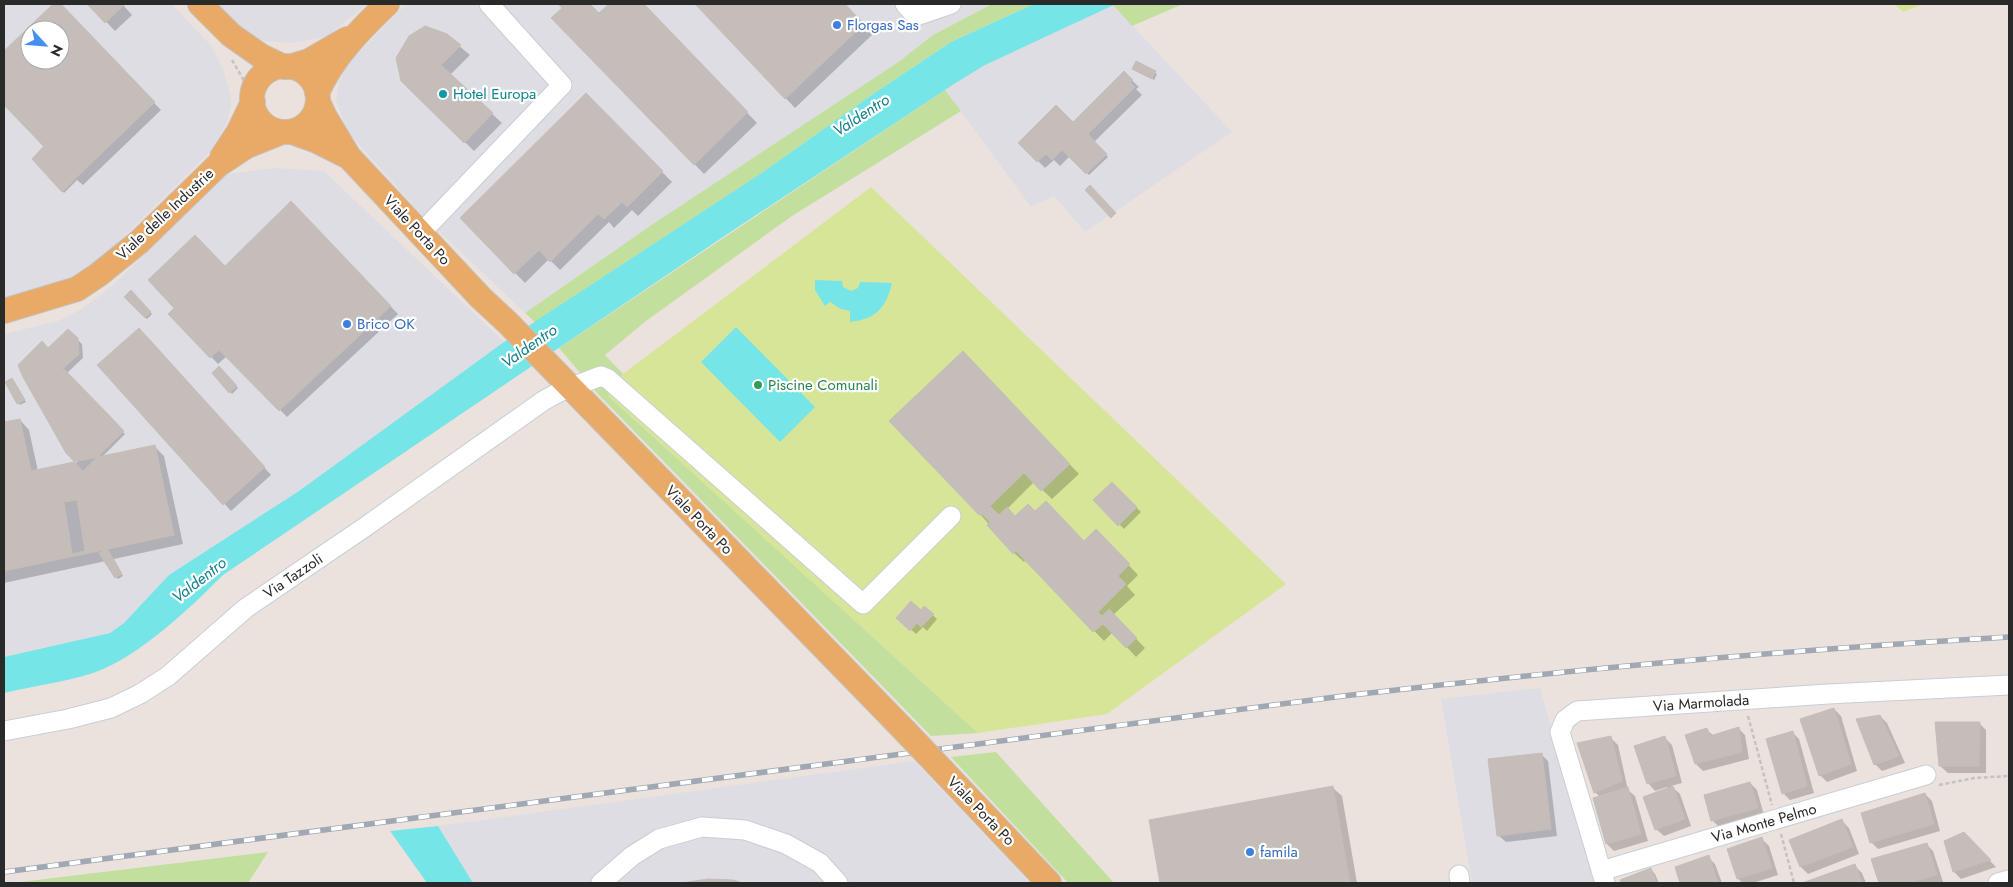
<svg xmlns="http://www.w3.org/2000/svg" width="2013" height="887" viewBox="0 0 2013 887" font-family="Jost,sans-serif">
	<rect width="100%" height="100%" fill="#ebe2dd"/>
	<path fill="#dedde4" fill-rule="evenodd" d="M4,4H172L212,47L224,72L231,97V104L227,122L210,152L97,263L78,279L4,306ZM30,30H60V60H30Z
		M209,4H367L326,37L291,43L265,41L231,28Z
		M406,4H992L933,35L897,63L653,224L525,313L422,215L347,131L336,100L339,82L349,63Z
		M1113,5L1232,132L1085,232L1054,196L1031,207L945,90L985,65Z
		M275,168L324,171L504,342L299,491L169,575L124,623L110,633L4,657V334L58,321L78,311L94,300L115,283L227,174Z
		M1540,688L1595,883H1472L1441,699Z
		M914,761L1030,883H473L438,826Z"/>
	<path fill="#c3df9d" d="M992,4H1034L951,42L873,94L763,172L535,322L525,313L653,224L897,63L933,35Z
		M1116,4H1183L1132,26L1113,5Z
		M945,90L961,111L792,216L646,321L605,355L623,374L609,396L978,733L931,736L598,394L559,348Z
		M996,752L1114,883H1068L951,757Z
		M268,852L248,883H12Z"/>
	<path fill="#d7e599" d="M1894,4H1924L1903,12Z
		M871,187L1286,584L1107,714L978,733L608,396L623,374Z"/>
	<path fill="#76e5e7" d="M1034,4H1116L985,65L954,84L720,239L223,575C190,608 138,658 93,673C65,682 33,686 4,693V657L110,633L124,623L169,575L299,491L504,342L763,172L873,94L951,42Z
		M815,280L842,281L843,287L851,291L858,288L860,282L892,283C886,308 876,319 850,322V311L841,309L830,302L825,306L815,290Z
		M736,327L815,407L780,442L701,362Z
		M438,826L473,883H427L390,831Z"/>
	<path fill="#0003" fill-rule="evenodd" d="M54,4H59L161,110L83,185L77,180L64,193L34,159L45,147L4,104V53ZM30,30H60V60H30Z
		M89,4H122L132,15L115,31Z
		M560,4H588L599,15L610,4H642L757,123L704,174L553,18L563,8Z
		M697,4H844L873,34L795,108Z
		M446,35L470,55L450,75L502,123L474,151L402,81Z
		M1137,63L1157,74L1154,80L1135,70Z
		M1124,73L1139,87L1136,89L1142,95L1094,142L1108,157L1089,175L1070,156L1060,166L1054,160L1045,168L1020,143L1073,124Z
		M586,95L672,182L638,216L632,210L614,228L609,222L560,270L549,259L525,283L461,218Z
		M291,203L398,314L287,417L227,356L218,364L170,314L225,267Z
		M131,292L152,314L147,319L126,297Z
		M68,330L82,344L83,358L67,373L125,434L101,458L154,446L164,456L183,544L114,559L123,576L118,579L106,561L4,583V423L20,420L29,430L38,471L77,463L48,349Z
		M146,336L271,475L231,511L99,365Z
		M972,363L1079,474L1052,499L1034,482L1007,509L1016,517L1035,513L1084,543L1096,531L1138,575L1127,586L1135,595L1113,615L1145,648L1136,657L1113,632L1104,641L1026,560L1024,562L1014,553L980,514Z
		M219,368L238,388L232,394L213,373Z
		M14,381L26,402L20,405L7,382Z
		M1112,483L1141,512L1124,529L1095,500Z
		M925,608L937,619L927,631L923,627L916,634L898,618L921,612Z
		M1834,709L1841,716L1857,771L1827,782L1820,775Z
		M1880,716L1887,723L1905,763L1882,771L1875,764Z
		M1979,723L1986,730V773H1948L1940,766Z
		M1738,728L1745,735L1749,759L1703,771L1696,764L1687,736L1707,730L1714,736Z
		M1792,732L1799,739L1814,793L1790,800L1783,793Z
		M1611,738L1618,745L1628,790L1635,796L1648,841L1614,851L1607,844L1594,799L1600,797L1595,792Z
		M1665,738L1672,745L1682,783L1671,786L1680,794L1691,826L1664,836L1656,829L1668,789L1667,787L1655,791L1648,783Z
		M1541,754L1548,761L1557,836L1506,842L1498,835Z
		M1750,783L1757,790L1764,815L1720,828L1713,821L1705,796Z
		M1332,787L1342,796L1357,883H1162L1150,821Z
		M1925,794L1932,801L1940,831L1878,849L1871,842Z
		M1842,821L1849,828L1859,854L1808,874L1801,867Z
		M1963,834L1996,867L1961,879L1954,872L1946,842Z
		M1762,839L1769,846L1778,875L1753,883H1743L1738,879Z
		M1926,844L1933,851L1943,882L1880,883L1873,860Z
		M1708,857L1715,864L1722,883H1681L1676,868Z
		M1855,866L1862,873L1866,883H1806Z
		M1651,870L1655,874L1659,883H1622L1621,880Z"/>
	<path fill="#c4bdb9" stroke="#c7bdb7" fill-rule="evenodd" d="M53,4H61L155,102L75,179L4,105V51ZM30,30H60V60H30Z
		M87,4H123L124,5L105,23Z
		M558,4H590L599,13L609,4H644L748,112L694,165L551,18L562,8Z
		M695,4H845L864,24L785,99Z
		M425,26L447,34L461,45L441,65L493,113L464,143L401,81L396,58L409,36Z
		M1136,61L1156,71L1152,79L1132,69Z
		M1124,71L1133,80L1130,82L1135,87L1088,134L1098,145L1078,166L1062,150L1052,160L1046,154L1037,162L1018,143L1056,105L1073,122Z
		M586,93L663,171L627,207L622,202L604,219L598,214L550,262L539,250L514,274L460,218Z
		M1098,145L1107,154L1086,174L1078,166Z
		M43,147L75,179L62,192L32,159Z
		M1090,185L1116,213L1111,218L1085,190Z
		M291,201L391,306L279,411L219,350L210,358L168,314L174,308L148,280L195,235L225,266Z
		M131,290L151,312L145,318L124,297Z
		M139,328L265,467L223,505L97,365Z
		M68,329L78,338L79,354L55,376L46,362L53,355L48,348Z
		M42,341L48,348L23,377L18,365Z
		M48,348L53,355L46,362L55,376L64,369L106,412L66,453L23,377Z
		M963,351L1070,464L1041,491L1024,473L982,514L979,515L889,421Z
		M219,366L237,386L229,393L212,373Z
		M12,378L25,400L17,404L5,382Z
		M106,412L124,431L83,471L66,453Z
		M20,419L31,471L155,445L174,535L4,571V422Z
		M1112,482L1137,507L1118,526L1093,500Z
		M77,500L85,551L72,554L64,502Z
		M1046,501L1084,541L1096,529L1130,564L1118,576L1126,584L1098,612L1102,616L1109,609L1137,638L1126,648L1103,624L1093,632L1016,551L1013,554L987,525L990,522L982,514L990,506L999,515L1007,507L1015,516L1028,504L1035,511Z
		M107,548L122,574L115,578L99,553Z
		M911,601L921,610L924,606L934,614L921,627L917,623L910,631L896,618Z
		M1834,708L1851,764L1819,776L1800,719Z
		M1880,715L1899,756L1874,765L1856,719Z
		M1935,722H1980L1979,766H1939Z
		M1739,727L1742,752L1695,764L1685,735L1707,728L1710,736Z
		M1793,731L1807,786L1782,794L1766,739Z
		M1611,736L1622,781L1594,793L1577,743Z
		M1665,736L1676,776L1647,784L1634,746Z
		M1542,753L1551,829L1497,836L1488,759Z
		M1750,782L1758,808L1711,821L1704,795Z
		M1333,786L1350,883H1160L1149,820Z
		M1673,786L1685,819L1655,830L1643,797Z
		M1628,787L1641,834L1606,844L1593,798Z
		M1925,793L1934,824L1870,843L1861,813Z
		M1842,819L1853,847L1800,867L1789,840Z
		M1964,832L1991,860L1953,872L1944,841Z
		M1762,837L1772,868L1737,879L1727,849Z
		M1927,843L1937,875L1909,883H1879L1871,859Z
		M1709,855L1718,883H1680L1675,867Z
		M1855,864L1862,883H1802Z
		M1651,868L1657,883H1621L1620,880Z
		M708,879L733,880L743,883H681Z"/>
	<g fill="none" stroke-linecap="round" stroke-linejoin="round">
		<g stroke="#c8ced7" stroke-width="21">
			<path id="minor" d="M905,4L916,16L951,4
				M420,234L562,85L489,4
				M4,731L68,719L111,708L140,694L168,676L246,608L365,527L543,401L559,392L601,376L608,379L863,604L951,516
				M1601,871L1926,775
				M1459,875L1460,883
				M601,883L632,856L659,839L702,827L745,830L786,844L820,863L838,883
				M1605,883L1560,732L1565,720L1577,711L1828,694L2009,685
				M1998,883L2009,880"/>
		</g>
		<g stroke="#c3c3c3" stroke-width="26">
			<path id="major" d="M200,4L231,35L261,56L284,67
				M252 99a33 33 0 1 1 66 0a33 33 0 1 1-66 0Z
				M289,67L309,61L347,39
				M317,93C332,58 360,30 387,4
				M318,102L325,117L349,157L481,298L508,323L905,731
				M292,132L317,141L349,157
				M222,157L239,131L253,102
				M4,311L77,289L98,275L139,242L218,165L247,146L282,132
				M944,772L1049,883"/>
		</g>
		<path stroke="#c3c3c3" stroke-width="2.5" stroke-dasharray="4 2.5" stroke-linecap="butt" d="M232,60L243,79L245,86
			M1748,716L1772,805
			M1939,785L1974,778L2009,776
			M1781,834L1794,883"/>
		<use href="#minor" stroke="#fff" stroke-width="19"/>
		<use href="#major" stroke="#e8aa66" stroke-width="24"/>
		<g stroke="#a0a8b3" stroke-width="5.5">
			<path id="rail" d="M4,872L1343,696C1565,670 1786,650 2009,637"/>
		</g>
		<use href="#rail" stroke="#fff" stroke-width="4" stroke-dasharray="11" stroke-linecap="butt"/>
		<g stroke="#c3c3c3" stroke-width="26" stroke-linecap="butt">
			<path id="major-bridge" d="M905,731L944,772"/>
		</g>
		<use href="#major-bridge" stroke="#e8aa66" stroke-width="24"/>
	</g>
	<g fill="#3f7fe0" stroke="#fff" stroke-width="2">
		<circle cx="837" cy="25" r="5"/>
		<circle cx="347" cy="324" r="5"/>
		<circle cx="1250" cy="852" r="5"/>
	</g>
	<circle fill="#0f9aa8" stroke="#fff" stroke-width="2" cx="443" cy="94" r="5"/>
	<circle fill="#2e9e5b" stroke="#fff" stroke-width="2" cx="758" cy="385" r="5"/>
	<g text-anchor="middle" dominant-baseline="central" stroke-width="4.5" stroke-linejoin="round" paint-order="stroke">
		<g font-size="15" fill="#366cbe" stroke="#fff" text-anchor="start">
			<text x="847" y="25">Florgas Sas</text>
			<text x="357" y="324">Brico OK</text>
			<text x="1260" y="852">famila</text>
		</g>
		<g font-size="15" fill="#0d838f" stroke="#fff" text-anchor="start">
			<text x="453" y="94">Hotel Europa</text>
		</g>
		<g font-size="15" fill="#2a2a2a" stroke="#fff">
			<text transform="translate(165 214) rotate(-43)">Viale delle Industrie</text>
			<text transform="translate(417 230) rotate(47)">Viale Porta Po</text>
			<text transform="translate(699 520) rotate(46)">Viale Porta Po</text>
			<text transform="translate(293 576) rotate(-34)">Via Tazzoli</text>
			<text transform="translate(1701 703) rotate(-4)">Via Marmolada</text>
			<text transform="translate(981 811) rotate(46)">Viale Porta Po</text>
			<text transform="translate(1764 823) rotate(-16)">Via Monte Pelmo</text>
		</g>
		<g font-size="15" fill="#27864d" stroke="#fff" text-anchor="start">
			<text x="768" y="385">Piscine Comunali</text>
		</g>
		<g font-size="16" font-style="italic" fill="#15808c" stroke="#fff">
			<text transform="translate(861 115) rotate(-33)">Valdentro</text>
			<text transform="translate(529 346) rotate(-35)">Valdentro</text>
			<text transform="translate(199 580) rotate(-38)">Valdentro</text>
		</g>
	</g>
	<rect width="2013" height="887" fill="none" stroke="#2a2a2a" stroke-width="10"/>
	<g transform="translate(45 45) rotate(116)"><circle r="24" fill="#ffffff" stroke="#aaaaaa"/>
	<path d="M0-4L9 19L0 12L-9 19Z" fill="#478fef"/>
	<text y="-8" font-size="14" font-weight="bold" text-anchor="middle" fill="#2a2a2a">N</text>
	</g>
</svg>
